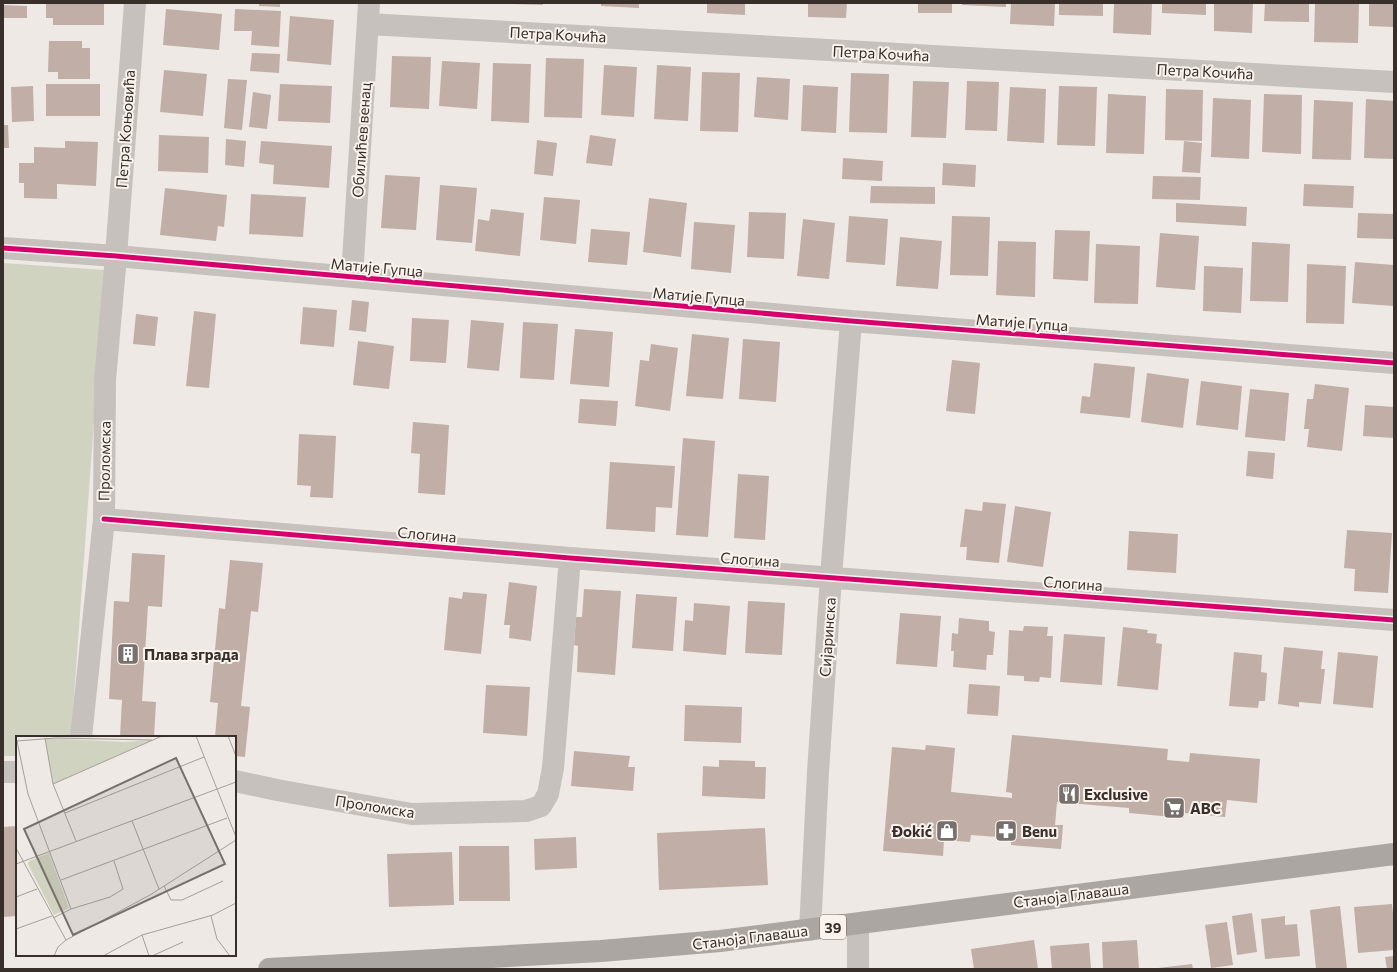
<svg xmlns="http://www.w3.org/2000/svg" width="1397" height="972" viewBox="0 0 1397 972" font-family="Commissioner,sans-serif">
	<rect width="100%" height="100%" fill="#eee9e4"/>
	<path fill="#d0d3bf" d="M3,263L105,270L71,737H17V756H3Z"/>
	<path fill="#c0aea7" d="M46,3H104V25H53V18H46Z
		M259,3H280V7L259,6Z
		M512,3H543V5L512,4Z
		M601,3H639V8L601,6Z
		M707,3H745V15L707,13Z
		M808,3H847L846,18L808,17Z
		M918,3H952V13H918Z
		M962,3H1006V7L962,5Z
		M1011,3H1055L1054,26L1010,24Z
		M1059,3H1103V16L1059,15Z
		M1114,3H1152L1151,35L1113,33Z
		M1162,3H1206V15L1162,13Z
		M1214,3H1253L1252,33L1214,31Z
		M1265,3H1309V22L1264,21Z
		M1315,3H1359L1358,43L1314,42Z
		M1369,3H1394V27L1369,26Z
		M3,5L27,6V18H3Z
		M166,9L222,14L219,50L163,45Z
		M235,9L281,11L279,47L251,45L252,31H234Z
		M290,16L334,20L331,65L287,61Z
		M49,41H82V48H90V79H58V72H48Z
		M252,53L280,54L279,73L250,71Z
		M392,56L431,57L429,109L390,107Z
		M546,58L584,59L582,118L544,117Z
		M442,61L480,63L477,109L439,106Z
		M493,63L531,64L529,123L491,121Z
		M604,65L637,67L634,117L601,115Z
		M657,65L691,67L688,121L654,119Z
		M164,70L207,74L203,116L160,112Z
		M702,72L740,73L738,132L700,131Z
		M851,73L889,74L887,133L849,132Z
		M757,77L790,79L788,120L754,117Z
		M228,79L247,80L242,130L224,128Z
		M913,81L949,82L946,138L911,137Z
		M967,81L999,82L997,131L965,130Z
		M46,84H100V116H46Z
		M280,84L332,86L330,123L278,121Z
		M803,85L838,87L836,133L801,131Z
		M33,86L34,121L12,122L11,87Z
		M1059,86L1097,87L1095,146L1057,145Z
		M1010,87L1046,89L1044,143L1007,141Z
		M1166,89L1203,90L1202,141L1165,140Z
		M253,92L271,95L267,129L249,127Z
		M1108,94L1146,96L1144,154L1106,153Z
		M1264,94L1302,95L1301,154L1262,152Z
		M1213,98L1251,100L1249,159L1211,157Z
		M1366,99L1394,101V159L1364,158Z
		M1314,100L1353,102L1351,160L1312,159Z
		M3,125H8L9,148H3Z
		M159,135L209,137L208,173L158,171Z
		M590,135L616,139L612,166L586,163Z
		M226,139L246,141L244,167L225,165Z
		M537,140L557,143L553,176L534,174Z
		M65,141L98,142L96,186L57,184V199L24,198V183H19V163H34V147L65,148Z
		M261,141L332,146L329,188L273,184L274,165L259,163Z
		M1184,141L1202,143L1200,173L1182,172Z
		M843,158L883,161L882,181L842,179Z
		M943,163L976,165L975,187L942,185Z
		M385,175L420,177L416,230L381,228Z
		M1153,176L1201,177L1200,200L1152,199Z
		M1304,184L1354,186L1353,208L1303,206Z
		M440,185L477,188L472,243L436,240Z
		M871,186L935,187V204L870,203Z
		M165,188L227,195L224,227L218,226L216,241L160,235Z
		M251,194L306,197L303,237L249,234Z
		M544,197L580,200L576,244L540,240Z
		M649,198L687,203L681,257L643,252Z
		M1176,203L1247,207L1246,226L1176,222Z
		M491,209L524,213L520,256L475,251L478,219L489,221Z
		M749,212L786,213L784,259L747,257Z
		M1358,213L1394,214V239L1357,238Z
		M849,216L888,219L885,265L846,262Z
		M952,216L990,217L988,276L950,275Z
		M803,219L835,223L829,279L797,276Z
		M694,222L735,225L731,273L691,269Z
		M591,229L630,232L627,265L588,262Z
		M1055,230L1090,231L1088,281L1053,279Z
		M1160,233L1199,236L1195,290L1156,287Z
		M900,237L942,241L938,289L896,286Z
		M998,241L1036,242L1035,297L996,295Z
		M1252,242L1290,244L1288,302L1250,301Z
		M1096,244L1140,246L1138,304L1094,303Z
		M1355,262L1394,265V306L1352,303Z
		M1307,264L1346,266L1344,324L1306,323Z
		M1204,266L1243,268L1241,313L1203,311Z
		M352,300L369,302L366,332L349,330Z
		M303,307L337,310L334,347L300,344Z
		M194,311L216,314L209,388L186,386Z
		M136,314L158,317L155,346L133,344Z
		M412,318L449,320L446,363L410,361Z
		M471,320L504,323L499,371L467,368Z
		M523,322L558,324L554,380L520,378Z
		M575,329L613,332L609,387L570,384Z
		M692,334L729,338L723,399L686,396Z
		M743,339L780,342L776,402L739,399Z
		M358,341L394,346L389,389L353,385Z
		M651,344L678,348L670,411L635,406L640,360L649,361Z
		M952,360L980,363L975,414L946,411Z
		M1094,363L1135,367L1130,418L1080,413L1082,396L1090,397Z
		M1147,373L1189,379L1183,428L1141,422Z
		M1201,381L1242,386L1238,430L1196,425Z
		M1315,384L1349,388L1342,451L1307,447L1309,429H1304L1307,399H1313Z
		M1250,389L1289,393L1285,441L1245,437Z
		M580,399L618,401L616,426L578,423Z
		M1365,405L1394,407V438L1363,436Z
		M413,422L449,425L445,495L418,493L420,454L411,453Z
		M299,434L336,436L333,498L310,497L311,486L297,485Z
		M683,438L715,441L708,537L676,535Z
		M1248,451L1275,453L1273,479L1246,476Z
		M610,462L675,466L672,508L656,507L655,532L606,529Z
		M738,474L769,476L765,540L734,538Z
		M983,502L1006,504L999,563L966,560L967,547H960L965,509L982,511Z
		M1015,506L1051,512L1043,567L1007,562Z
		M1347,530L1392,533L1388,593L1354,591L1355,569L1344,568Z
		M1129,531L1178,534L1176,573L1127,570Z
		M132,553L165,555L162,607L148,606L142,701L156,702L154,737H120L122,700L109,699L114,601L129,602Z
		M230,560L263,563L258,612L251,611L241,706L250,707L245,757L235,756V737H215L218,703L210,702L219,608L225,609Z
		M509,582L537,586L531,641L509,638L510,625H504Z
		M584,589L621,591L615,675L577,672L578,646L574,645L576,617H582Z
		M463,592L487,594L481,654L444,650L449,597L462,599Z
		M636,594L677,597L673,651L632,648Z
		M748,601L785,603L782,655L745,653Z
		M694,603L730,606L726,655L683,651L685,620L693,621Z
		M900,613L941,616L937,667L896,664Z
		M959,618L989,621V631L995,632L993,655H987L986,670L953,667L954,651H951L952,633L958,634Z
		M1024,626L1048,627L1047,636H1053L1051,678L1040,677L1039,682L1024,681V676L1007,675L1009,630L1023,631Z
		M1123,627L1148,630L1147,633L1157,634L1156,643L1162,644L1158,690L1117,686Z
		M1064,634L1105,637L1102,685L1060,682Z
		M1284,647L1323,651L1321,669H1325L1321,704L1299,702V707L1278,704Z
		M1234,652L1262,655L1261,672L1267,673L1265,701H1259L1258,708L1229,706Z
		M1338,652L1378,656L1373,708L1333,704Z
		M969,684L1000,686L998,716L967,714Z
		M486,685L530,687L527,736L483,733Z
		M685,705L742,707L741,743L684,741Z
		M1012,735L1168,749L1167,760L1189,762L1190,753L1260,759L1257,803L1227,800L1225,817L1184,813V818L1129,813V808L1057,802L1055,825H1063L1061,849L1011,845V838L971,835L970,842L944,840L943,856L883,851L892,747L925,750L926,745L955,748L951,792L1012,798V793L1006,792Z
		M574,751L630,756L628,767H635L633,791L571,786Z
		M719,760L755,761V767H766L765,799L702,796L703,766L719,767Z
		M17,826V916L3,917V827Z
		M765,828L768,885L659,890L657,833Z
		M576,837L577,868L535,870L534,839Z
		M459,846H509L510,901H459Z
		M452,852L454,905L389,907L387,854Z
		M1392,904L1394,923V950L1358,953L1354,907Z
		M1340,906L1347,969H1316L1310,910Z
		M1252,913L1257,952L1237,955L1232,916Z
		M1285,916V925L1297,924L1300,956L1265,959L1261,919Z
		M1227,922L1233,965L1211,968L1205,925Z
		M1034,940L1038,969H974L971,949Z
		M1137,940L1139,969H1103L1102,942Z
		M1089,943L1091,969H1052L1050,946Z
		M1394,956V969H1387L1385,957Z
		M1192,964L1193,969H1158V968Z"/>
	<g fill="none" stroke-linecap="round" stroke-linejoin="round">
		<path stroke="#c7c1bd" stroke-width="22" d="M368,24L1394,82
			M3,248L116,256L851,321L1394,363
			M352,277L369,3
			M104,519L570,558L1394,620
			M81,737L104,519L105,380L116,256L135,3
			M3,772H17
			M235,781L277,790L412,814L526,811L541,806L548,794L553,768L570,558
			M858,924V969
			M810,930L818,772L831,577L851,321"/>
		<path stroke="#aca6a2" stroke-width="22" d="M269,969L601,951L720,941L1394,854"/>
		<g stroke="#faf3ed" stroke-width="8">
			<path id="cycleway" d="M3,248L116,256L851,321L1394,363
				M104,519L570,558L1394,620"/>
		</g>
		<use href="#cycleway" stroke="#d6006c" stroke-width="5"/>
	</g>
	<defs>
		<g id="building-square" transform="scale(1.15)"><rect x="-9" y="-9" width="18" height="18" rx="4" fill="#78706c" stroke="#faf3ed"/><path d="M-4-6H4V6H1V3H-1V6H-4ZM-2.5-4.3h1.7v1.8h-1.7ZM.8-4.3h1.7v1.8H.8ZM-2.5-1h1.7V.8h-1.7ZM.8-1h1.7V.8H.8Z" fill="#fff"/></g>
		<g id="restaurant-square" transform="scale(1.15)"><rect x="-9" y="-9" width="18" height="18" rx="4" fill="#78706c" stroke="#faf3ed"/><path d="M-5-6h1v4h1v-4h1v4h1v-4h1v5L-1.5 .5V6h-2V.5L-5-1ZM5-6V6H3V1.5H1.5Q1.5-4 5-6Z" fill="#fff"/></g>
		<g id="supermarket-square" transform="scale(1.15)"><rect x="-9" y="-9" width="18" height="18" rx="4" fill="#78706c" stroke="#faf3ed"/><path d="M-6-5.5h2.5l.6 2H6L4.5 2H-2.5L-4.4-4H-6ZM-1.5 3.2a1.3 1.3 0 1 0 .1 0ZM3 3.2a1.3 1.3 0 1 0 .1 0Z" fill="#fff"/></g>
		<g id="shop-square" transform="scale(1.15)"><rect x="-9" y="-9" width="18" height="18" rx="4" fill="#78706c" stroke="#faf3ed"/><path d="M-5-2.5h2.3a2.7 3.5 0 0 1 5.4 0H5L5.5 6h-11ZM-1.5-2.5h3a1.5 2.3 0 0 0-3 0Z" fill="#fff"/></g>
		<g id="pharmacy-square" transform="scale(1.15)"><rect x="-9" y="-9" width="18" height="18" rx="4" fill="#78706c" stroke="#faf3ed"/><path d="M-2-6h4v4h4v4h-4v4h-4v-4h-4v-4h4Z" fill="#fff"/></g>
	</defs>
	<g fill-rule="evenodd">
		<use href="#building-square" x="128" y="654"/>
		<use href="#restaurant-square" x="1069" y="794"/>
		<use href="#supermarket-square" x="1174" y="808"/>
		<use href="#shop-square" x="947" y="831"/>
		<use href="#pharmacy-square" x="1006" y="831"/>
	</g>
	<g text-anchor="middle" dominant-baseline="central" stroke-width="4" stroke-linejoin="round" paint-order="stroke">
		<rect fill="#faf3ed" stroke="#726a65" stroke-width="1" x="820" y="915" width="26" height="24" rx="3"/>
		<g font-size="14" font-weight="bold" fill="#382f2b">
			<text x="833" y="927">39</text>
		</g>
		<g font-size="15" fill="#382f2b" stroke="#faf3ed">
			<text transform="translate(558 34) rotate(3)">Петра Кочића</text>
			<text transform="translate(881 53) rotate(3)">Петра Кочића</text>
			<text transform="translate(1205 71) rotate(3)">Петра Кочића</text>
			<text transform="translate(125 129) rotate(-86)">Петра Коњовића</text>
			<text transform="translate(361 140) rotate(-86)">Обилићев венац</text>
			<text transform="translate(377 267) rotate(5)">Матије Гупца</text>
			<text transform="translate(699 296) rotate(5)">Матије Гупца</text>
			<text transform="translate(1022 322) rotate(4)">Матије Гупца</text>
			<text transform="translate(104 461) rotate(-89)">Проломска</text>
			<text transform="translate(427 534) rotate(5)">Слогина</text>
			<text transform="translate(750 559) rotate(4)">Слогина</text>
			<text transform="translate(1073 583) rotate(4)">Слогина</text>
			<text transform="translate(827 637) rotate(-86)">Сијаринска</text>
			<text transform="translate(375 806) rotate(9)">Проломска</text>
			<text transform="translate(1071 895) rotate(-7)">Станоја Главаша</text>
			<text transform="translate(750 937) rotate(-7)">Станоја Главаша</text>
		</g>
		<g font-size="15" font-weight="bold" fill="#382f2b" stroke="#faf3ed" text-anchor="start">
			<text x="144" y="654">Плава зграда</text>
			<text x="1084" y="794">Exclusive</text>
			<text x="1190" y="808">ABC</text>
			<text x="932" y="831" text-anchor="end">Đokić</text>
			<text x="1022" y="831">Benu</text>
		</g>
	</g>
	<g transform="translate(16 736)">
		<rect width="220" height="220" fill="#eee9e4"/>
		<path d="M29,2L108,6L136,4L37,48ZM33,117L53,172L38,179L12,128L13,125Z" fill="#d0d3bf"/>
		<path fill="none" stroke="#a59f9a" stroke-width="1" d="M180,0L220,101M212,0L220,20M29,2L37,48L60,105M0,5L40,2L136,4M1,5L12,58L55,173L94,161L107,153L98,125M37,48L146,0M49,77L188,21M116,85L143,153M0,112L50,204M0,128L220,46M45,144L211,82M148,150L155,164H166L207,145M0,161L21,153M195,180L201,203L214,220M37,182L55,173M0,193L36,180M126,199L133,220M38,220L42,211L50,204L134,159L220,104M87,220L126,199L197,179L220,167M136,220L167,206"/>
		<path fill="#78706c" fill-opacity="0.15" stroke="#78706c" stroke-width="2" d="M160,22L209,128L57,199L8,93Z"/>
		<rect width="220" height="220" fill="none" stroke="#382f2b" stroke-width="2"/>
	</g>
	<rect width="1397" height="972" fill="none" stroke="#382f2b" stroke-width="8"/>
</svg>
